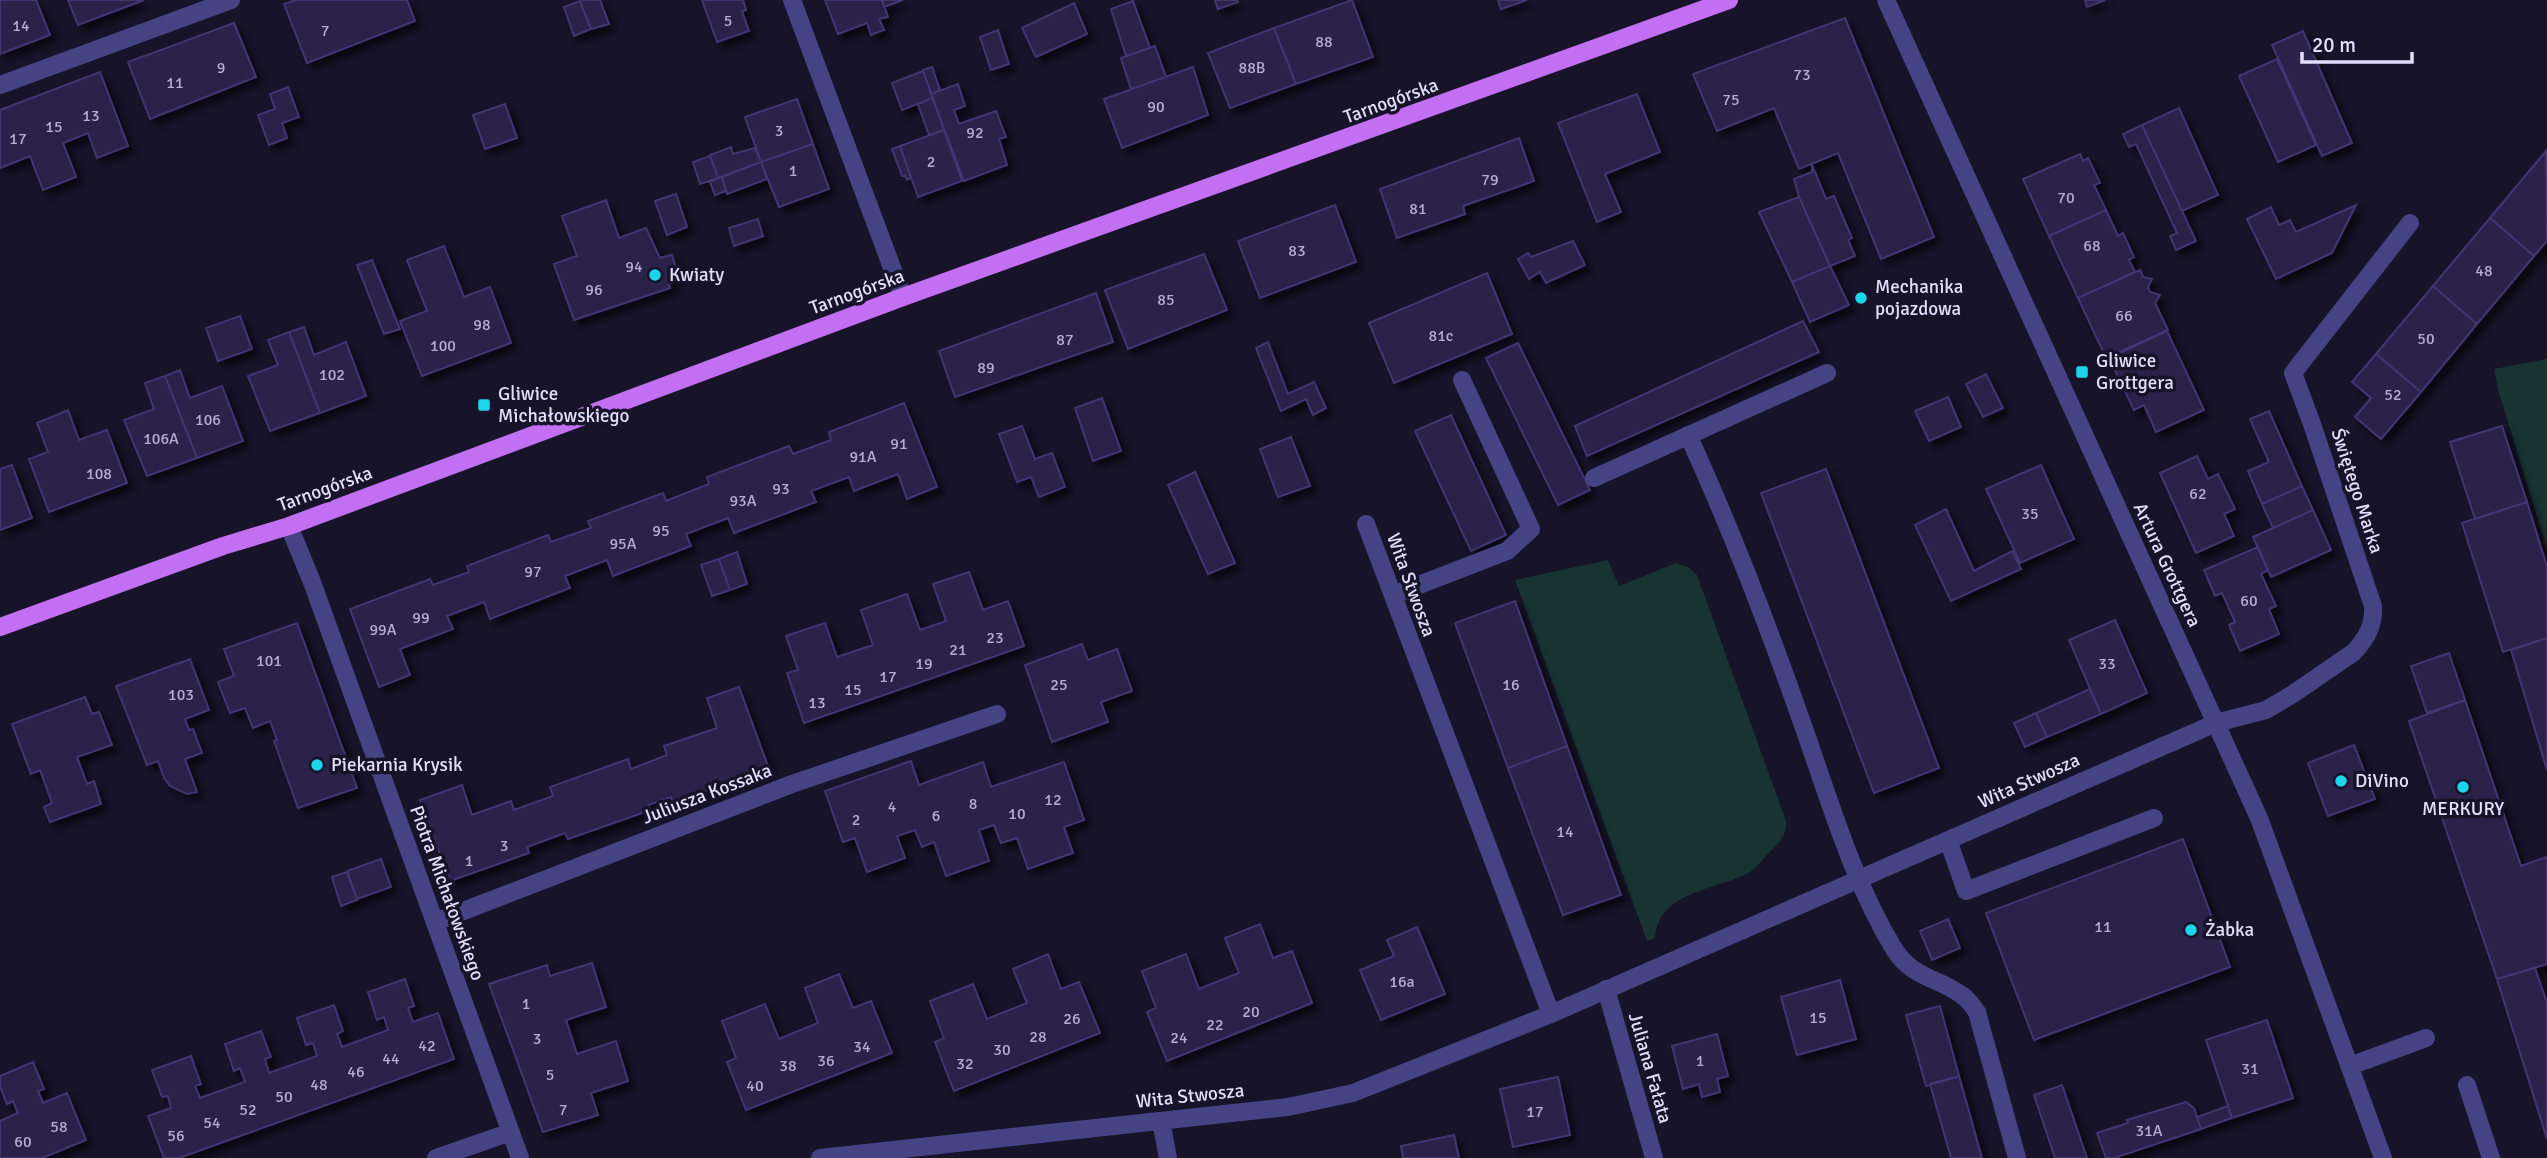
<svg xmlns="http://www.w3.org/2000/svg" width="2547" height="1158" viewBox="0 0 2547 1158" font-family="Signika,sans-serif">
	<defs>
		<filter id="shadow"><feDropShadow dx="6" dy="6" stdDeviation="3.5" flood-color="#0009"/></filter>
	</defs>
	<rect width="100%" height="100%" fill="#171329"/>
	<path fill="#173332" d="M2547,359V549L2499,393L2494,369Z
		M1608,560L1619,586L1676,563L1688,567L1697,575L1786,821C1787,834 1781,840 1773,849C1765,856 1758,867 1750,872C1716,891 1659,890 1655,938L1647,941L1515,580Z"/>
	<path fill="#292149" stroke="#423572" stroke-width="2" filter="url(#shadow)" d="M0,0H36L50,35L0,54Z
		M68,0H144L78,25Z
		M296,0H407L415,21L307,63L284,4Z
		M583,0H600L609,24L591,29L580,1Z
		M702,0H743L746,10L742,11L749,31L717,42Z
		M825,0H882L888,17L879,19L884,30L871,35L867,23L838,34Z
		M882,0H903L884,7Z
		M1215,0H1237L1238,2L1218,9Z
		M1352,0L1373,57L1296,84L1274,28Z
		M1498,0H1527L1501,9Z
		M2085,0H2105L2087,7Z
		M580,1L591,29L574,36L564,7Z
		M1133,1L1150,48L1126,56L1111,9Z
		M1074,3L1087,34L1036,57L1022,28Z
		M1845,18L1934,237L1881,259L1838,153L1799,169L1774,108L1717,131L1693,74Z
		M234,23L256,77L150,119L128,62Z
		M1274,28L1296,84L1230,108L1208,53Z
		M998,30L1009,64L991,70L980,37Z
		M2303,31L2352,143L2322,156L2272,45Z
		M1155,46L1166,77L1131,89L1121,58Z
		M2277,59L2316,145L2278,162L2239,76Z
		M932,67L940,90L931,94L923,70Z
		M1193,67L1208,115L1122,148L1104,99Z
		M923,71L933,98L902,110L892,83Z
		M100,72L128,146L97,158L88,133L63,143L76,177L43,190L30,156L0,168V110Z
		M958,84L965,106L954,110L959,124L996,111L1006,137L999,139L1007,165L964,181L931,94Z
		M288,87L299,117L282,123L287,138L269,145L258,115L275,109L270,94Z
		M1637,94L1660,152L1605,174L1621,212L1597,222L1558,123Z
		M933,98L944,130L929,135L918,104Z
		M797,99L813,144L761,162L745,117Z
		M505,104L517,138L485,149L473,115Z
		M2179,108L2218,195L2182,211L2142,125Z
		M2142,125L2196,241L2176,250L2170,236L2177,233L2136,144L2129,147L2123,134Z
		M944,130L962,181L918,197L900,146Z
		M1519,138L1534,181L1463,206L1465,214L1397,238L1380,189Z
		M813,144L829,189L779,207L761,162Z
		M900,146L911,178L907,180L905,176H902L892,149Z
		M731,147L733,154L755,148L761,162L718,178L710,155Z
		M2546,151L2547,241L2534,256L2490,218Z
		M2080,154L2083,161L2088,158L2100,183L2094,185L2106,210L2049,236L2023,179Z
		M710,156L718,178L700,184L693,162Z
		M761,162L767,179L727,194L722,177Z
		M1812,165L1826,199L1834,196L1852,238L1848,240L1855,256L1830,266L1799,197L1794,179L1812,172Z
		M722,177L726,191L715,195L710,182Z
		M676,194L687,227L667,235L655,201Z
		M1799,197L1830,266L1792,282L1759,212Z
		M606,200L619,238L646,228L660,258L672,255L678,275L674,276L669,283L670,288L574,320L554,264L577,256L562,216Z
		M1335,205L1356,262L1260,298L1238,241Z
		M2356,205L2332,253L2276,279L2247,219L2271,207L2279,225L2290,220L2296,232Z
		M2106,210L2118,236L2123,233L2134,257L2129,260L2135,272L2078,298L2049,236Z
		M2490,218L2534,256L2477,324L2433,286Z
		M758,219L763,236L734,246L729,228Z
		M1573,241L1585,265L1546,283L1540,272L1529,279L1518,259L1528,253L1531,257Z
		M444,246L464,297L490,287L511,343L422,376L400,321L427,311L407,260Z
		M1204,254L1227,310L1128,349L1105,290Z
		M372,260L400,329L384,334L357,265Z
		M1830,266L1849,305L1810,322L1792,282Z
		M2140,270L2143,277L2152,279L2148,287L2150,292L2160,295L2155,303L2168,330L2106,358L2078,298Z
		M1487,273L1512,334L1394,383L1369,323Z
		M2433,286L2477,324L2421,392L2376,354Z
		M1096,293L1113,342L955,397L939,351Z
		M240,316L252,349L218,361L206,328Z
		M1803,321L1819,352L1587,456L1575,426Z
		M304,327L314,355L346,342L366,396L320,413L289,332Z
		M2167,331L2204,410L2156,432L2144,405L2134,410L2109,358Z
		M289,332L320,413L270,431L248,376L278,365L268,340Z
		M1268,342L1288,394L1314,382L1326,408L1313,415L1306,399L1281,411L1256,348Z
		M1518,343L1590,490L1558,505L1486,358Z
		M2376,354L2421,392L2381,439L2355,417L2371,398L2352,382Z
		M180,370L190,398L222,386L243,441L197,458L165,376Z
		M1986,374L2003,408L1983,417L1966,384Z
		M165,376L197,458L147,476L124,420L154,409L145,383Z
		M1948,397L1961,427L1929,441L1915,411Z
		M1102,398L1121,451L1093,461L1075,408Z
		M904,403L937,487L907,499L898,474L854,491L849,477L811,491L816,502L734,533L728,518L686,534L691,546L613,576L607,560L565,576L570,588L490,619L484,602L447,616L453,629L400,649L410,675L379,687L350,609L430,579L433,585L469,572L467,566L548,535L551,542L591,528L588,521L663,493L666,501L709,484L707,477L789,446L793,454L831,440L829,432Z
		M68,410L79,440L107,430L127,483L49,512L29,459L48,452L37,423Z
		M2269,411L2302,486L2262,504L2248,471L2269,462L2250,419Z
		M1451,415L1506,535L1471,551L1415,431Z
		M1022,426L1035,459L1052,453L1065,487L1039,497L1031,477L1017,482L999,434Z
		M2502,426L2527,502L2475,519L2450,442Z
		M1291,437L1310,486L1278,497L1260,449Z
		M2197,456L2208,479L2218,474L2235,509L2224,514L2234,536L2196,553L2160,473Z
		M12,465L32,518L0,530V469Z
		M2041,465L2074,539L2020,563L1986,489Z
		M1826,469L1939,768L1874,793L1761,493Z
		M1195,472L1235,563L1208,574L1168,485Z
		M2302,486L2313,510L2273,528L2262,504Z
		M2527,502L2547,567V638L2503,652L2462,523Z
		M1946,509L1974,571L2012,551L2021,569L1951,601L1915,525Z
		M2313,510L2331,550L2271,577L2253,537Z
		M2258,547L2268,570L2261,574L2276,606L2269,609L2279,634L2240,651L2229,625L2235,622L2222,593L2215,596L2204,570Z
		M737,552L747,584L730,590L719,559Z
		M719,559L730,590L712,596L701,565Z
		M969,572L983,610L1008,601L1024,646L804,723L787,673L798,670L786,636L825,623L837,657L873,645L861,610L907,594L920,630L946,621L933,584Z
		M1515,601L1567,746L1508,768L1455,623Z
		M2115,620L2147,693L2101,714L2069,640Z
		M297,623L357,788L298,808L274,741L277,740L270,721L253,728L245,708L230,713L218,682L234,676L224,649Z
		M2547,638V770L2511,650Z
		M1082,644L1088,660L1117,649L1132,691L1101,702L1108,722L1052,742L1025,665Z
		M2449,653L2465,700L2427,713L2411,666Z
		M190,659L209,710L185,719L189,730L193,729L202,753L185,759L197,792L187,794L170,786L164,778L158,761L147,765L116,686Z
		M739,687L769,769L673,803L671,797L648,805L651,810L568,839L565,833L527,847L529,853L450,881L420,800L462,785L472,815L511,801L514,810L553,796L550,787L628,759L631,769L667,755L664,746L717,728L707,698Z
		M2090,689L2101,714L2047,737L2036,713Z
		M85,697L92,714L99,712L112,745L77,757L87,784L94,781L101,804L50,822L44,807L52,803L40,770L31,774L12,724Z
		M2465,700L2521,866L2547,857V964L2497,979L2409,721Z
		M2036,713L2047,737L2025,747L2014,723Z
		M2354,745L2375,799L2328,816L2308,763Z
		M1567,746L1621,895L1563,915L1508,768Z
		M911,761L919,785L983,762L991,787L1064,762L1084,820L1064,827L1073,853L1028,869L1017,838L1001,843L994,825L979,830L989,861L946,876L934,842L922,847L915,830L897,836L905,858L867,872L855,838L843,842L825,791Z
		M2183,839L2230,967L2034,1040L1986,913Z
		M381,859L391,887L357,899L347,871Z
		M347,872L357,900L341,906L332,877Z
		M1948,919L1960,948L1932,960L1920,931Z
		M1260,924L1273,958L1292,951L1312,1003L1167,1061L1147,1012L1156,1008L1142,971L1186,954L1199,989L1239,973L1225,938Z
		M1417,927L1445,994L1381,1020L1360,970L1394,956L1387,940Z
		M1048,954L1061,989L1079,982L1100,1033L954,1091L935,1042L944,1038L930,1001L973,984L987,1019L1027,1003L1013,969Z
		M592,963L606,1007L566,1020L577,1054L616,1041L628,1081L591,1093L598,1115L543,1132L489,984L547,965L550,976Z
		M2535,968L2547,1003V1139L2497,979Z
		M839,974L853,1008L871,1001L892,1053L746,1110L727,1062L736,1058L722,1021L765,1004L779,1039L818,1023L805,988Z
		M405,979L414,1006L408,1008L413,1022L438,1013L454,1059L179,1158H164L148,1116L171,1108L168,1096L162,1097L152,1070L191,1056L201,1084L195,1086L200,1098L245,1082L240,1068L234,1071L225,1044L261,1031L271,1057L265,1059L269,1073L317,1056L313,1043L306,1045L297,1018L334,1005L343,1031L337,1034L342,1047L388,1030L384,1017L377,1020L368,992Z
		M1840,980L1856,1039L1797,1055L1781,997Z
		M1940,1006L1959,1076L1926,1086L1906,1015Z
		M2267,1020L2293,1098L2232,1118L2206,1040Z
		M1717,1034L1728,1076L1717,1079L1720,1092L1702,1097L1699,1084L1683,1089L1672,1046Z
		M33,1062L44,1089L38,1091L43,1103L67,1093L86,1140L42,1158H0V1121L18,1113L13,1101L7,1104L0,1086V1076Z
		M1959,1076L1982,1158H1951L1930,1084Z
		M1558,1077L1570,1135L1513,1147L1500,1089Z
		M2062,1085L2087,1158H2055L2034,1095Z
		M2186,1102L2194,1108L2201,1129L2114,1158H2106L2097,1133L2128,1123L2127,1120Z
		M2228,1106L2232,1118L2201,1129L2197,1117Z
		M1454,1135L1459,1158H1403L1401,1146Z"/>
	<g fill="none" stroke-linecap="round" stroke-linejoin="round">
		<path stroke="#464384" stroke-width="18" d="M792,0L903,297
			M1886,0L2259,818L2383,1158
			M0,85L231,0
			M1688,435C1730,526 1767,623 1800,717C1828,795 1851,878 1894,949C1913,979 1938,977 1963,996C1969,1000 1973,1007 1977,1012L2017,1158
			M1594,478L1827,373
			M1366,524L1551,1014
			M289,526L312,582L520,1158
			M1393,595L1507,551L1531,529L1462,380
			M1948,840L1966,891L2154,818
			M435,922L792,784L997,714
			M1606,989L1654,1158
			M2350,1066L2426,1038
			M2467,1085L2491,1158
			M1161,1121L1168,1158
			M436,1158L511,1132
			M820,1158L1288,1107L1353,1093L1551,1014L2216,723L2266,710L2293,694L2354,652C2367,638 2374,625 2373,606L2312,424L2293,373L2410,223"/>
		<path stroke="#c26ff2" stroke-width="18" d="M0,627L223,546L289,526L903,297L1729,0"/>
	</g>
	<g fill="#1cd5eb" stroke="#171329" stroke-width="2.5">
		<circle cx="655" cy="275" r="7"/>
		<circle cx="1861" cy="298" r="7"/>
		<rect x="2075" y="365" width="14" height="14" rx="3.5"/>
		<rect x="477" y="398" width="14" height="14" rx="3.5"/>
		<circle cx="317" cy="765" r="7"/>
		<circle cx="2341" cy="781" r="7"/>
		<circle cx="2463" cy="787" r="7"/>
		<circle cx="2191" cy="930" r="7"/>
	</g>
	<g text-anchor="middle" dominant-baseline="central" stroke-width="7" stroke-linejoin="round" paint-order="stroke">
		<g font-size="16" fill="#b4afcf">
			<text x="728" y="21">5</text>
			<text x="21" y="26">14</text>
			<text x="325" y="31">7</text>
			<text x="1324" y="42">88</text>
			<text x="221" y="68">9</text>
			<text x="1252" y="68">88B</text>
			<text x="1802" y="75">73</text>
			<text x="175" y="83">11</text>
			<text x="1731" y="100">75</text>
			<text x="1156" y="107">90</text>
			<text x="91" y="116">13</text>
			<text x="54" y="127">15</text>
			<text x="779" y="131">3</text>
			<text x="975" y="133">92</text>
			<text x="18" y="139">17</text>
			<text x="931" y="162">2</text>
			<text x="793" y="171">1</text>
			<text x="1490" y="180">79</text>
			<text x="2066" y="198">70</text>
			<text x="1418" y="209">81</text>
			<text x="2092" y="246">68</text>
			<text x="1297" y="251">83</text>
			<text x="634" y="267">94</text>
			<text x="2484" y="271">48</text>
			<text x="594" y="290">96</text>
			<text x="1166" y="300">85</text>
			<text x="2124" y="316">66</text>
			<text x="482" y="325">98</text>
			<text x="1441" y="336">81c</text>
			<text x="2426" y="339">50</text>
			<text x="1065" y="340">87</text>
			<text x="443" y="346">100</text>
			<text x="986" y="368">89</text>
			<text x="332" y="375">102</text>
			<text x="2393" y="395">52</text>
			<text x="208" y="420">106</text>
			<text x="161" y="439">106A</text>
			<text x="899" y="444">91</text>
			<text x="863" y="457">91A</text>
			<text x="99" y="474">108</text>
			<text x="781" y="489">93</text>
			<text x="2198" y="494">62</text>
			<text x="743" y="501">93A</text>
			<text x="2030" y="514">35</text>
			<text x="661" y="531">95</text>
			<text x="623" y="544">95A</text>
			<text x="533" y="572">97</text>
			<text x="2249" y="601">60</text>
			<text x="421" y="618">99</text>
			<text x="383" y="630">99A</text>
			<text x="995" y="638">23</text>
			<text x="958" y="650">21</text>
			<text x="269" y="661">101</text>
			<text x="924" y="664">19</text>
			<text x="2107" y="664">33</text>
			<text x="888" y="677">17</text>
			<text x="1059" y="685">25</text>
			<text x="1511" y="685">16</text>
			<text x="853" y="690">15</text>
			<text x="181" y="695">103</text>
			<text x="817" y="703">13</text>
			<text x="1053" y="800">12</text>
			<text x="973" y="804">8</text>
			<text x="892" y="807">4</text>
			<text x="1017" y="814">10</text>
			<text x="936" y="816">6</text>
			<text x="856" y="820">2</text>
			<text x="1565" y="832">14</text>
			<text x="504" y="846">3</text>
			<text x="469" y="861">1</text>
			<text x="2103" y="927">11</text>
			<text x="1402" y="982">16a</text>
			<text x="526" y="1004">1</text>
			<text x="1251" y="1012">20</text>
			<text x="1818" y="1018">15</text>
			<text x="1072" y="1019">26</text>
			<text x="1215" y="1025">22</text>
			<text x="1038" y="1037">28</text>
			<text x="1179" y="1038">24</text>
			<text x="537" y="1039">3</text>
			<text x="427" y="1046">42</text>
			<text x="862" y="1047">34</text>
			<text x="1002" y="1050">30</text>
			<text x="391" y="1059">44</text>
			<text x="826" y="1061">36</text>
			<text x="1700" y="1061">1</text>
			<text x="965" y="1064">32</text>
			<text x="788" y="1066">38</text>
			<text x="2250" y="1069">31</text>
			<text x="356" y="1072">46</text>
			<text x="550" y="1075">5</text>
			<text x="319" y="1085">48</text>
			<text x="755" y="1086">40</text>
			<text x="284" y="1097">50</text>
			<text x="248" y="1110">52</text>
			<text x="563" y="1110">7</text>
			<text x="1535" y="1112">17</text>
			<text x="212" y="1123">54</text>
			<text x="59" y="1127">58</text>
			<text x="2149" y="1131">31A</text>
			<text x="176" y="1136">56</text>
			<text x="23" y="1142">60</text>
		</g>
		<g font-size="19" fill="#e2defc" stroke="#171329">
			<text transform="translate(1391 101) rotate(-20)">Tarnogórska</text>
			<text transform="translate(857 292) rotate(-20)">Tarnogórska</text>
			<text transform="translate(325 489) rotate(-20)">Tarnogórska</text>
			<text transform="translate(2357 491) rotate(72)">Świętego Marka</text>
			<text transform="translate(2167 565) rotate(65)">Artura Grottgera</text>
			<text transform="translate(1411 585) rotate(70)">Wita Stwosza</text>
			<text transform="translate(2029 781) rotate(-24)">Wita Stwosza</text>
			<text transform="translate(707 794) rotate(-21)">Juliusza Kossaka</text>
			<text transform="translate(447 893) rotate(70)">Piotra Michałowskiego</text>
			<text transform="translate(1650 1068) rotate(74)">Juliana Fałata</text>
			<text transform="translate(1190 1096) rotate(-6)">Wita Stwosza</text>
		</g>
		<g font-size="19" fill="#e2defc" stroke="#171329" text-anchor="start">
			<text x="669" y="275">Kwiaty</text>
			<text x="1875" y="287">Mechanika<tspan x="1875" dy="22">pojazdowa</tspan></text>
			<text x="2096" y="361">Gliwice<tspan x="2096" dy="22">Grottgera</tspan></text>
			<text x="498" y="394">Gliwice<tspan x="498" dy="22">Michałowskiego</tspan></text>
			<text x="331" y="765">Piekarnia Krysik</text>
			<text x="2355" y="781">DiVino</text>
			<text x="2463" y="809" text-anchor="middle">MERKURY</text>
			<text x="2205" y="930">Żabka</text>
		</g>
	</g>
	<path d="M2302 52v10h110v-10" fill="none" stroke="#e2defc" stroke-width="3.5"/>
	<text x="2312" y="52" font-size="21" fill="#e2defc" stroke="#171329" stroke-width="5" paint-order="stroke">20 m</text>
</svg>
